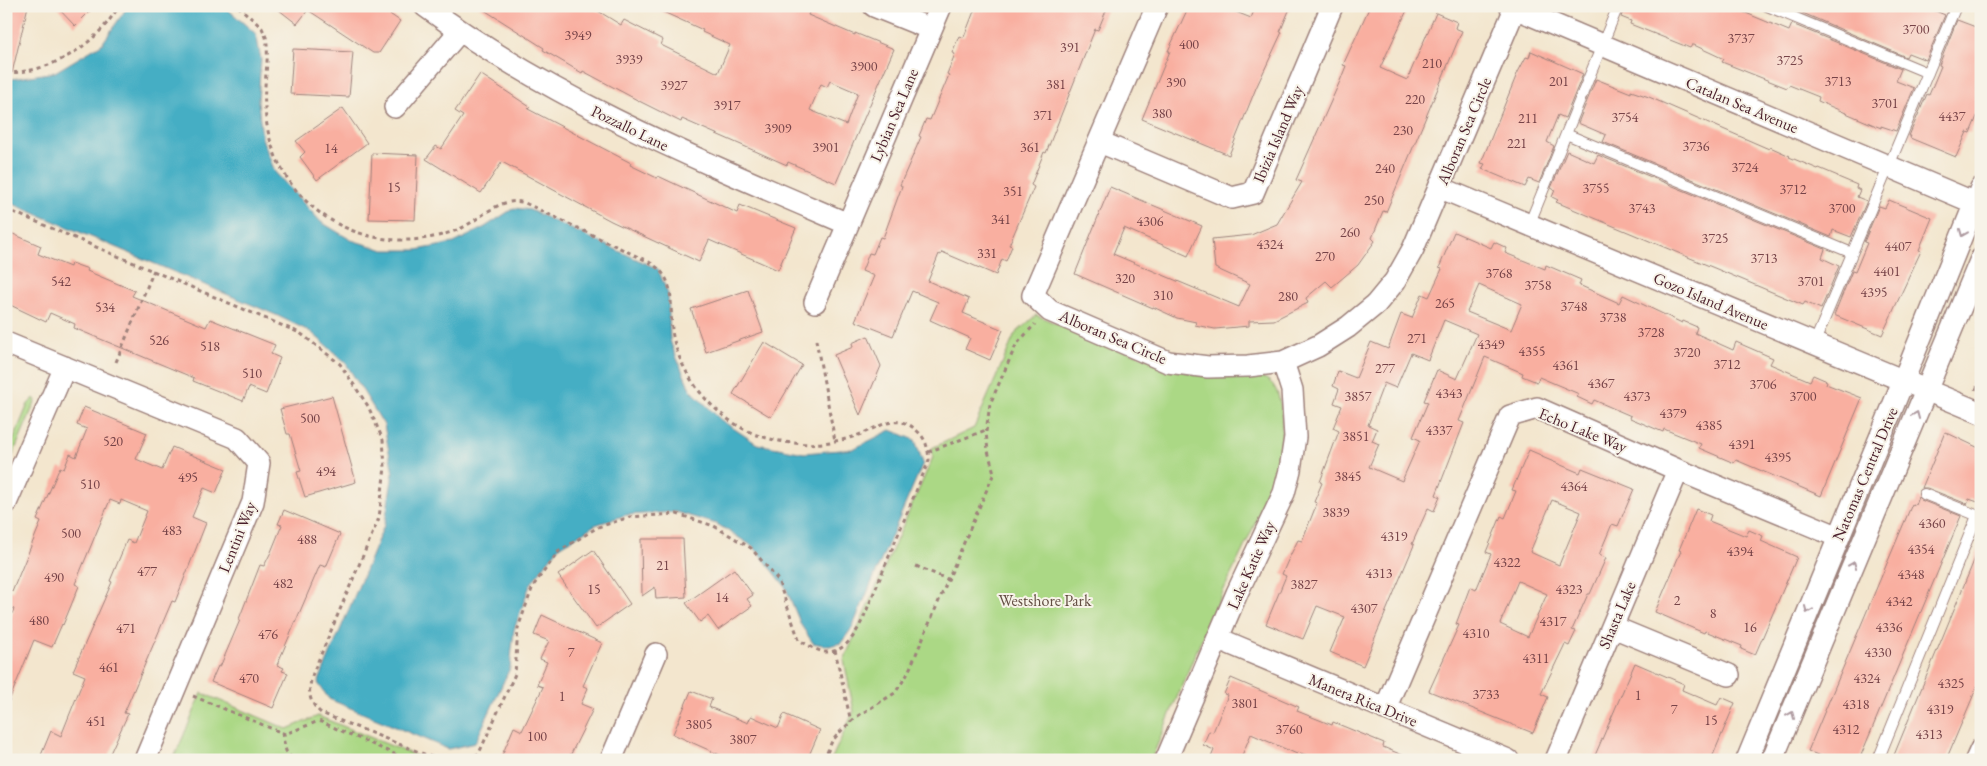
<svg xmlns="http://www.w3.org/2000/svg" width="1987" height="766" viewBox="0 0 1987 766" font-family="'EB Garamond',serif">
	<rect width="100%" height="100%" fill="#f7f3e8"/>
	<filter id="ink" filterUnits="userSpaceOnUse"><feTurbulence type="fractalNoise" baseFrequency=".02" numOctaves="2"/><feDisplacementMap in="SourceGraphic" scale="10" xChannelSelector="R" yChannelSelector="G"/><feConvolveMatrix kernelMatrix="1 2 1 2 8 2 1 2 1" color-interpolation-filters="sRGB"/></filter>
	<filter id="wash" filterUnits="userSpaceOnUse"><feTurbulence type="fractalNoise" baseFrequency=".0096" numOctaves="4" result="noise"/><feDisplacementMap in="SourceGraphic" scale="20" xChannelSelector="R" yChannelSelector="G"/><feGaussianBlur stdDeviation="1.12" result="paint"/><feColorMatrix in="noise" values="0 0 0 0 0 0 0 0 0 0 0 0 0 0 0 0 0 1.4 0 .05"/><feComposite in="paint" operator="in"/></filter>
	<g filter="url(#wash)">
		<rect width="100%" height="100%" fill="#f3e6ce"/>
		<path fill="#abd885" stroke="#7a7c58" d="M1036,315C1075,332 1115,347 1155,361C1170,366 1184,372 1199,375C1219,380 1248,371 1266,379C1287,389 1283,441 1278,460C1267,505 1240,554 1221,596C1196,650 1174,705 1151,760H831L854,711L844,660L933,457L932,448L974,428L1015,334Z
			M34,398L36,400L6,471V458L28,404Z
			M202,693L287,729L318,716L426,760H173Z"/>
		<path fill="#45aec4" stroke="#486678" d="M128,6H224L256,34L261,59L258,101L262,138L275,172L321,222L351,240L384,250H417L454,243L485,227L514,208L530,210L658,269L668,294L670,340L673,349L690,389L721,420L757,444L804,453L853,449L891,430L915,440L923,463L852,628L841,643L829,646L813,643L801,625L785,586L754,547L717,524L676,512L626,515L595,525L558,548L530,585L514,630L510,668L475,743L448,749L329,699L318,683L385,523L393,473L384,425L345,362L311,332L276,315L6,201V80L55,72L102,44Z"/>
		<g id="blocks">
			<path fill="#f9afa0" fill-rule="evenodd" d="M6,6H28L12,73L6,72Z
				M56,6H95L75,26Z
				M274,6H378L400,21L379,53H373L308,10L297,24Z
				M478,6H590L621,25L624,20L663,40L661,45L718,73L730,45L702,32L703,30L650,6H802L810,10L808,15L855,35V33L894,49L836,183L788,162L787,165L682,119L681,122L641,102L583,71L582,73L543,50L544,48ZM830,81L858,93L846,125L810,110L821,84L827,87Z
				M976,6H1108L1098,30L1095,29L1046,153L1044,152L1031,185L1034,187L1009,245L1012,246L1006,261L1002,259L996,275L942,252L941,255L939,254L928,281L969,299L963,313L1003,330L990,360L965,349L970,338L930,320L938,302L912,291L893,336L855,321L874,276L862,271L869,253L873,254L880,237L883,238L902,186L900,185L921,137L919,136L926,119L930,120L949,75L947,74L955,54L952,53L959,36L964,37Z
				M1189,6H1221L1251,18L1256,6H1291L1280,32H1282L1256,88L1229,155L1142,119L1170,51H1168Z
				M1370,6H1409L1380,68L1407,80L1436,13L1457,22L1455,28L1462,31L1386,212L1383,211L1372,238L1375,241L1358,265L1332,287L1326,281L1306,298L1308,303L1274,320L1249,321V326L1215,329L1195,325L1196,322L1177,318L1153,307V308L1075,274L1110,187L1202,226L1188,256L1124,228L1113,254L1239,307L1250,284L1215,268L1212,239L1251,235L1277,224L1302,182L1296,180L1340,81L1346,66L1343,65Z
				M1625,6H1729L1789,31L1792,24L1901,69L1896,81L1914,88L1896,131L1881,126V128L1818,101L1819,97L1789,85L1787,88L1722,62L1724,59L1694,45H1692L1690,48L1630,24L1631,21L1621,17Z
				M1800,6H1924L1945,15L1926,60L1908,53L1906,57L1798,11Z
				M1957,20L1981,29V107L1970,133L1967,132L1956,157L1910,138L1911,136H1909L1927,94L1929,95L1941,66L1939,65Z
				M293,49L353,52L349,97L290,94Z
				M1531,51L1583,74L1565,118L1558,115L1547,142L1554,146L1539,183L1529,179L1525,187L1482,169L1485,164L1481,163L1517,74L1526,57L1529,58Z
				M480,74L530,107L528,109L631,163L630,165L657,178L658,176L737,213L740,205L796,228L778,270L709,240L699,262L611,221L502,162L481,193L426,159L436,146L441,149L463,116L455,111Z
				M1596,79L1631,93V91L1649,97L1769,149L1770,147L1790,156L1789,157L1818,169L1819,168L1838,176V177L1857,185L1856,188L1860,190L1857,197L1867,201L1851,237L1833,230L1831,237L1603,142L1606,135L1578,123Z
				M343,108L367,143L317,180L300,157L305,152L296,141Z
				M1567,151L1594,163L1598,155L1825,249L1822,258L1839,266L1821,309L1805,302L1803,305L1556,202L1558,200L1552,197L1555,190L1551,188Z
				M372,153L418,155L415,220L369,219Z
				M1889,200L1932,218L1919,250L1921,251L1882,335L1834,315L1852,271L1855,272L1867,243L1864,242L1879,206L1885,208Z
				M6,231L41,246L38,254L70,267L71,263L88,269L87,271L135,291L132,296L206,327L210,319L275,345L271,354L280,358L266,394L249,387L243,401L193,381L194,378L74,328L75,324L50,313L46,322L6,303Z
				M1454,232L1491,248L1494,242L1507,248L1505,253L1545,269L1546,265L1581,280L1579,285L1619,303L1623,295L1682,323L1683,321L1697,327L1695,333L1733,350L1736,342L1773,358L1770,364L1810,381L1813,375L1827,381L1826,384L1862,398L1821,496L1736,460L1734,463L1699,448L1701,444L1664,429L1663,432L1630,418L1631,416L1594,400L1592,404L1577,397L1579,394L1539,377L1537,382L1522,376L1523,373L1485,357L1459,421L1464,423L1436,495L1440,497L1434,511L1428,508L1412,544L1414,545L1363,666L1330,652L1345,617L1317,606L1303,639L1266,624L1286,576L1282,574L1289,558L1298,540L1302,541L1317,503L1314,502L1322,483L1320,482L1339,431L1333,428L1342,406L1334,403L1339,389L1333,386L1338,371L1356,378L1371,342L1388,349L1401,314L1412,318L1422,294L1429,297L1442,269L1439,268ZM1479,285L1522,304L1511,330L1467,312ZM1444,320L1477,334L1457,379L1437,370L1424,401L1428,402L1413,437L1420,440L1402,481L1369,467L1379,444L1372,441L1377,429L1368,425L1384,383L1396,388L1411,353L1428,360Z
				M748,290L763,332L706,352L691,309Z
				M868,336L881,366L860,415L834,355L853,347L852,343Z
				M764,342L802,365L771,417L733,394Z
				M332,396L356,482L305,497L297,472L301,471L290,434H287L280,409Z
				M84,407L147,433L136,459L162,470L172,447L226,469L216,493L204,488L192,517L206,523L175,602L172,601L124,713L128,714L107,760H39L51,731L61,736L85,676L73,671L112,582L110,581L127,540L134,543L147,511L121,500L120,504L110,500L75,584L79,586L63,625L62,624L52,647L34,640L6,708V627L14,609L6,606V589L12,592L41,522L37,520L60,467L64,469L70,454L76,457L87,429L77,425Z
				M1945,432L1981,449V503L1969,499L1967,504L1927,488H1922Z
				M1529,450L1543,456L1542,457L1580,473L1582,468L1634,489L1618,526L1612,524L1599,555L1606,558L1590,594H1588L1572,630L1576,631L1569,646L1565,644L1541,694L1548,697L1533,733L1429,691L1459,625L1456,624L1470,587L1476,590L1491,554L1486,552L1501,516L1505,518L1516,491L1512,490ZM1552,500L1581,512L1559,565L1530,552ZM1518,581L1547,594L1528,637L1500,624Z
				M1918,497L1921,500L1961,516L1859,760H1830L1808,751L1912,504L1915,505Z
				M1696,509L1711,515L1709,521L1746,536L1749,530L1763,536L1761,541L1797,557L1755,655L1741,649L1742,646L1705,631L1704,633L1655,612L1681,551L1679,550Z
				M284,510L340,534L326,567L320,565L277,665L284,668L282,671L288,673L273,708L211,682L218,666L220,667L240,620L239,619L260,565L264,566L271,552L282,525L278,524Z
				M641,539H683L686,597L656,599L655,587L642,596Z
				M1980,546L1981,677L1971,701L1946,760H1892Z
				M593,550L630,604L596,628L558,575Z
				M734,569L753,595L747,599L752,606L718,630L708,616L700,622L686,603Z
				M542,615L602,643L583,686L588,688L581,704L593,709L568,760H500L514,727L522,731L543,687L537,685L547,662L540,659L549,641L534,635Z
				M1635,663L1684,684L1682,690L1717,705L1721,697L1735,703L1711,760H1593Z
				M1231,678L1299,707L1297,711L1332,725L1333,722L1384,743L1383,747L1414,760H1318L1298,752L1297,754L1251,734L1240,760H1210L1214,750L1203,745L1209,731L1213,732L1228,695L1224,694Z
				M691,691L712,699L709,707L748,723L751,716L778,728L784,714L820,730L807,760H731L673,734Z"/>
		</g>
	</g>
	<g filter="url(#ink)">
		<use href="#blocks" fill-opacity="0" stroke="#9e827c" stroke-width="1"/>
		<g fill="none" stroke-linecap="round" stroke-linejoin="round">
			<g stroke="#9e827c" stroke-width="12">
				<path id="service" d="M1767,6L1928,73
					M1566,134L1852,253
					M1529,225L1618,6
					M1814,344L1956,6
					M1924,494L1981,517
					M1878,760L1977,516"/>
			</g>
			<g stroke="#9e827c" stroke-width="24">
				<path id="minor" d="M425,6C554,101 701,161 848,224
					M874,6L931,29
					M1157,6L1033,295L1050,311L1168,362L1208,367L1248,366L1283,362L1318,346L1348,327L1376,304L1395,281L1413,249L1516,6
					M1510,6L1975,203
					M395,107L459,32
					M1100,142L1232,198L1253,193L1332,6
					M1441,188L1981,413
					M815,302L941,6
					M6,343L237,438L259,463L253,502L145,760
					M6,503L65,367
					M1613,627L1729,675
					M1219,639L1508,760
					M1385,709L1510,416L1537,408L1678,470L1839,537
					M611,760L656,654
					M1166,760L1237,593L1284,493L1290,470L1295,437L1292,390L1283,362
					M1556,760L1678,470
					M1747,760L1891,411L1981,188
					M1772,760L1981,259
					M1976,760L1981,749"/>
			</g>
			<path stroke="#9e827c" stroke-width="3" stroke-dasharray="4 4" stroke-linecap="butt" d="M238,6L262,28L266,37C269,53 266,70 265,86C264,101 265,116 268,131C286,218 377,261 457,230C480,221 499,195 525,203L647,261C682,279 666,310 674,341C685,383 719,422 760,436C784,444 811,446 835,441C844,440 853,437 861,434C880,426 898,413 916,430C926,438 928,448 929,460L863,619C855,635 845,653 825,652C817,651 806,644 799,640L778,580L751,548L714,526L677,514L630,517L598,527L559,551L533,586L518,628L515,674L480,751L472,760
				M6,73C53,72 95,46 119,6
				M6,209L300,333L340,364L368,406L383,440L385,467L379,518L313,673C308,691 307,700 321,713L439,760
				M816,340L835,441
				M116,362L154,270
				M1976,390L1980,380
				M928,452L986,430
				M916,566L947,579
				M835,650L851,722
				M193,696L285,734L319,721L408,760
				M282,733L286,751L293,760
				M824,760L832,741L841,731L856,717L895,693L907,675L994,473L988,451L986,432L990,404L1016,345L1035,324"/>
			<use href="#service" stroke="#fff" stroke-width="10"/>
			<use href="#minor" stroke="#fff" stroke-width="21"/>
		</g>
		<defs><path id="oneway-chevron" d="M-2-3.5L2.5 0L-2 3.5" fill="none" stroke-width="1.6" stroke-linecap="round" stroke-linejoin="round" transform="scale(1.25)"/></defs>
		<g stroke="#ae9aa0">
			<use href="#oneway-chevron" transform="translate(1963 233) rotate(112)"/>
			<use href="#oneway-chevron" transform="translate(1916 415) rotate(-67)"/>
			<use href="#oneway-chevron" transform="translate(1853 565) rotate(-67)"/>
			<use href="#oneway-chevron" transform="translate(1808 610) rotate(113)"/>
			<use href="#oneway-chevron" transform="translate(1791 715) rotate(-67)"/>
		</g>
	</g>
	<g text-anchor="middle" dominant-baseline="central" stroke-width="4" stroke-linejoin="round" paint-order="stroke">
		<g font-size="14" fill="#764348">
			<text x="1916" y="29">3700</text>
			<text x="578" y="35">3949</text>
			<text x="1741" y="38">3737</text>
			<text x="1189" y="44">400</text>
			<text x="1070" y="47">391</text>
			<text x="629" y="59">3939</text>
			<text x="1790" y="60">3725</text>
			<text x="1432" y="63">210</text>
			<text x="864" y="66">3900</text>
			<text x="1559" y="81">201</text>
			<text x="1838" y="81">3713</text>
			<text x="1176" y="82">390</text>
			<text x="1056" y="84">381</text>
			<text x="674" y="85">3927</text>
			<text x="1415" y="99">220</text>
			<text x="1885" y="103">3701</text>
			<text x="727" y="105">3917</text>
			<text x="1162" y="113">380</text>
			<text x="1043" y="115">371</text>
			<text x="1952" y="116">4437</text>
			<text x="1625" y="117">3754</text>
			<text x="1528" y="118">211</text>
			<text x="778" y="128">3909</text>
			<text x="1403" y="130">230</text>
			<text x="1517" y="143">221</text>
			<text x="1696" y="146">3736</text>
			<text x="826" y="147">3901</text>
			<text x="1030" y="147">361</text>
			<text x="331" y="148">14</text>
			<text x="1745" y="167">3724</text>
			<text x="1385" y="168">240</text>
			<text x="394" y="187">15</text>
			<text x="1596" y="188">3755</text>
			<text x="1793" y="189">3712</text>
			<text x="1013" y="191">351</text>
			<text x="1374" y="200">250</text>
			<text x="1642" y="208">3743</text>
			<text x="1842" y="208">3700</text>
			<text x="1001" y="219">341</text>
			<text x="1150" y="221">4306</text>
			<text x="1350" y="232">260</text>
			<text x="1715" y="238">3725</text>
			<text x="1270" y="244">4324</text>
			<text x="1898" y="246">4407</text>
			<text x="987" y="253">331</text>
			<text x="1325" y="256">270</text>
			<text x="1764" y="258">3713</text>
			<text x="1887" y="271">4401</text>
			<text x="1499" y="273">3768</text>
			<text x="1125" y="278">320</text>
			<text x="61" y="281">542</text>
			<text x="1811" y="281">3701</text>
			<text x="1538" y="285">3758</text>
			<text x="1874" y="292">4395</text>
			<text x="1163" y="295">310</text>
			<text x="1288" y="296">280</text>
			<text x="1445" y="303">265</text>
			<text x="1574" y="306">3748</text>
			<text x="105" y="307">534</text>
			<text x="1613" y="317">3738</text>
			<text x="1651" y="332">3728</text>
			<text x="1417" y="338">271</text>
			<text x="159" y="340">526</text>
			<text x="1491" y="344">4349</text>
			<text x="210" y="346">518</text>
			<text x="1532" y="351">4355</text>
			<text x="1687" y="352">3720</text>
			<text x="1727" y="364">3712</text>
			<text x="1566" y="365">4361</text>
			<text x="1385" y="368">277</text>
			<text x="252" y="373">510</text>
			<text x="1601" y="383">4367</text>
			<text x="1763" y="384">3706</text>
			<text x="1449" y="393">4343</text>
			<text x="1358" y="396">3857</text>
			<text x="1637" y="396">4373</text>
			<text x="1803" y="396">3700</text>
			<text x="1673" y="413">4379</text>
			<text x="310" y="418">500</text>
			<text x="1709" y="425">4385</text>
			<text x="1439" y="430">4337</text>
			<text x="1356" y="436">3851</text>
			<text x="113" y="441">520</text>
			<text x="1742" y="444">4391</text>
			<text x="1778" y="457">4395</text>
			<text x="326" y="471">494</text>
			<text x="1348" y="476">3845</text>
			<text x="188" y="477">495</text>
			<text x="90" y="484">510</text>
			<text x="1574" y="486">4364</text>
			<text x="1336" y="512">3839</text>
			<text x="1932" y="523">4360</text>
			<text x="172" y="530">483</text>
			<text x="71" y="533">500</text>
			<text x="1394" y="536">4319</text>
			<text x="307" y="539">488</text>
			<text x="1921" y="549">4354</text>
			<text x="1740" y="551">4394</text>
			<text x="1507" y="562">4322</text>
			<text x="663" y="565">21</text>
			<text x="147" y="571">477</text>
			<text x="1379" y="573">4313</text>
			<text x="1911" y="574">4348</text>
			<text x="54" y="577">490</text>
			<text x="283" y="583">482</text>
			<text x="1304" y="584">3827</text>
			<text x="594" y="589">15</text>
			<text x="1569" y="589">4323</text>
			<text x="722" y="597">14</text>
			<text x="1677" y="600">2</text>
			<text x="1899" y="601">4342</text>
			<text x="1364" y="608">4307</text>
			<text x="1713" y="613">8</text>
			<text x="39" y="620">480</text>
			<text x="1553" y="621">4317</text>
			<text x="1750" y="627">16</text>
			<text x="1889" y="627">4336</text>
			<text x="126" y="628">471</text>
			<text x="1476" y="633">4310</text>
			<text x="268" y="634">476</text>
			<text x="571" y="652">7</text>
			<text x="1878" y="652">4330</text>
			<text x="1536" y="658">4311</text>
			<text x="109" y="667">461</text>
			<text x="249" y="678">470</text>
			<text x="1867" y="678">4324</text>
			<text x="1951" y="683">4325</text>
			<text x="1486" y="694">3733</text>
			<text x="1638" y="695">1</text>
			<text x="562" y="696">1</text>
			<text x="1245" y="703">3801</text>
			<text x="1856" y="704">4318</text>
			<text x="1674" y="709">7</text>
			<text x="1940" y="709">4319</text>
			<text x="1711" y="720">15</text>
			<text x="96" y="721">451</text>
			<text x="699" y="724">3805</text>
			<text x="1289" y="729">3760</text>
			<text x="1846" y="729">4312</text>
			<text x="1929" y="734">4313</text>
			<text x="537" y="736">100</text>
			<text x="743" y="739">3807</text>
		</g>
		<g font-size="16" fill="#4a1f2b" stroke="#f7f3e8">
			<text transform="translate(1742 105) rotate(23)">Catalan Sea Avenue</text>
			<text transform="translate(894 115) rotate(-67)">Lybian Sea Lane</text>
			<text transform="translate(630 128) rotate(26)">Pozzallo Lane</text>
			<text transform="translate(1464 131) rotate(-67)">Alboran Sea Circle</text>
			<text transform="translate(1278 134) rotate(-67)">Ibizia Island Way</text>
			<text transform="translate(1711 301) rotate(23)">Gozo Island Avenue</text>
			<text transform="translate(1113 337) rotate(23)">Alboran Sea Circle</text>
			<text transform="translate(1583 430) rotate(22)">Echo Lake Way</text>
			<text transform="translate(1865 474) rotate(-67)">Natomas Central Drive</text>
			<text transform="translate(237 537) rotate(-68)">Lentini Way</text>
			<text transform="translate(1251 565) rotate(-66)">Lake Katie Way</text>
			<text transform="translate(1617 615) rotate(-67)">Shasta Lake</text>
			<text transform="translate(1363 700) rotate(22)">Manera Rica Drive</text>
		</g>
		<g font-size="16" fill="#624d42" stroke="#f7f3e8">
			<text x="1045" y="600">Westshore Park</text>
		</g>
	</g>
	<rect width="1987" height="766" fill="none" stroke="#f7f3e8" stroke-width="25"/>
</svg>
